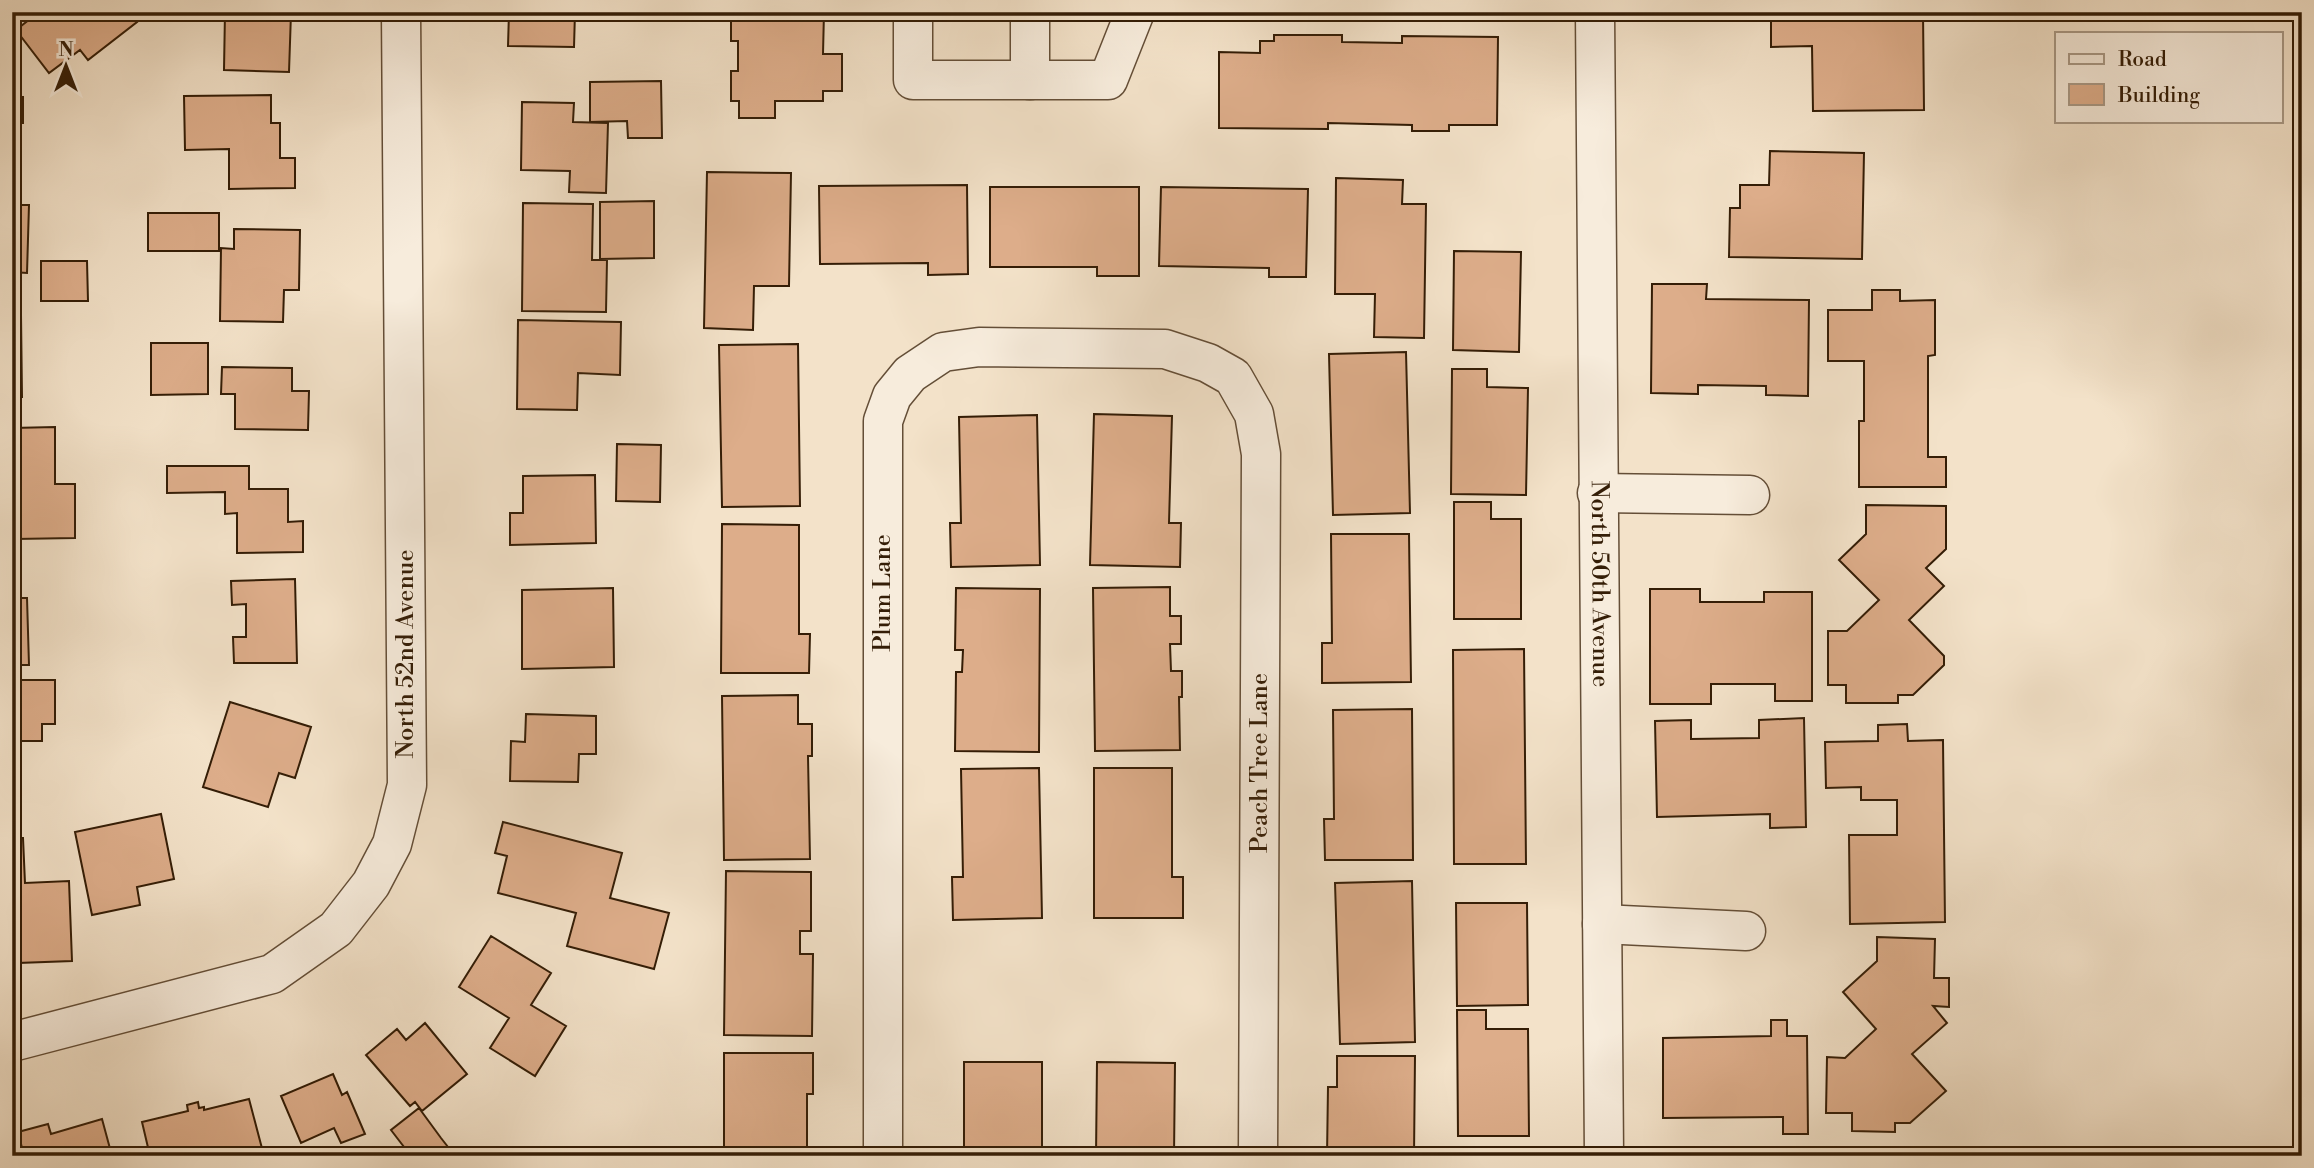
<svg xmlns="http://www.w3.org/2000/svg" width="2314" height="1168" viewBox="0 0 2314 1168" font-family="'Libre Bodoni',serif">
	<rect width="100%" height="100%" fill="#f3e2c9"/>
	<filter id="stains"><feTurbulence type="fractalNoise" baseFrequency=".00286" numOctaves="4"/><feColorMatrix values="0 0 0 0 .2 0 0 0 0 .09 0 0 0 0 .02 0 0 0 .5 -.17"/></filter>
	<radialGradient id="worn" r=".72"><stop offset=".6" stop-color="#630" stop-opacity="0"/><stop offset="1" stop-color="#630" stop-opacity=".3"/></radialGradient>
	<path fill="#ddad8a" stroke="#341d06" stroke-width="2" d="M39,12H129L137,22L88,60L80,50L49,73L16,30Z
		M225,12L291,13L289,72L224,70Z
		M509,12H575L574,47L508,46Z
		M731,12H824L823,54H842V91H823V101H775V118H739V101H731V71H738V41H731Z
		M1771,12H1923L1924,110L1813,111L1812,46L1771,47Z
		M1274,35H1342V42L1402,43V36L1498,37L1497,125H1449V131H1412V125L1328,123V129L1219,128V52L1260,53V41H1274Z
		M661,81L662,138H628L627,121L590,122V82Z
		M271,95V123H280V158H295V188L229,189V149L185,150L184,96Z
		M12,97H23V123H12Z
		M522,102L574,103L573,122L608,123L606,193L569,192L570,171L521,170Z
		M1770,151L1864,153L1862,259L1729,257L1730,208H1740V185H1769Z
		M707,172L791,173L789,286H754L753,330L704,328Z
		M1336,178L1403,180L1402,204H1426L1424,338L1374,337L1375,294H1335Z
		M967,185L968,274L928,275V263L820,264L819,186Z
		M990,187H1139V276H1097V267H990Z
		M1161,187L1308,189L1306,277H1269V268L1159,266Z
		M654,201V258L600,259V202Z
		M523,203L593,204L592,260H607L606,312L522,311Z
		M12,205H29L27,273L12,272Z
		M148,213H219V251H148Z
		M234,229L300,230L299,290H284L283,322L220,321L221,248L234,249Z
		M1454,251L1521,252L1519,352L1453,350Z
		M41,261H87L88,301H41Z
		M1652,284H1707L1706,299L1809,300L1808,396L1766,395V386L1698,385V394L1651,393Z
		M1872,290H1900V301L1935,300V355L1928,356V457H1946V487H1859V421H1864V361H1828V310H1872Z
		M12,315H21L22,397H12Z
		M518,320L621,322L620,375L578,373L577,410L517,409Z
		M151,343H208V394L151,395Z
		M798,344L800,506L722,507L719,345Z
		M1406,352L1410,513L1333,515L1329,354Z
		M222,367L292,368V391H309L308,430L235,429V394H221Z
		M1452,369H1487V387L1528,388L1526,495L1451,494Z
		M1094,414L1172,416L1169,523H1181L1180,567L1090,565Z
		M1037,415L1040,565L951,567L950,523H961L959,417Z
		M55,427V484H75V538L15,539L14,530H12V428Z
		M617,444L661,445L660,502L616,501Z
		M167,466H249V489H288V522L303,521V552L237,553V513L225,514V492L167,493Z
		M595,475L596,543L510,545V513H523V476Z
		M1454,502H1491V519H1521V619H1454Z
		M1866,505L1946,506V549L1926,568L1944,586L1909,620L1944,656V665L1913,695H1898V703H1846V685H1828V631H1847L1879,600L1839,560L1866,534Z
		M722,524L799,525V634H810L809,673H721Z
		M1331,534H1409L1411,682L1322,683V643H1332Z
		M12,566L14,598H27L29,665H12Z
		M295,579L297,663H234L233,637H246V604L232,605L231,581Z
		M1170,587V616H1181V644H1170L1171,671H1182V697H1179L1180,750L1095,751L1093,588Z
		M613,588L614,667L522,669V590Z
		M956,588L1040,589L1039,752L955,751L956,672H962L963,650H955Z
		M1650,589H1700V602H1764V592H1812V701H1775V684H1711V704H1650Z
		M1524,649L1526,864H1454L1453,650Z
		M12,680H55V724H42V741H12Z
		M798,695V724H812V756H808L810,859L724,860L722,696Z
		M230,702L311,727L295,778L279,773L268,807L203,787Z
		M1412,709L1413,860H1325L1324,819H1334L1333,710Z
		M526,714L596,716V754H579L578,782L510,781L511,741L525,742Z
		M1804,718L1806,827L1770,828V814L1657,817L1655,721L1691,720V739L1759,738V720Z
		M1907,724L1908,741L1943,740L1945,922L1850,924L1849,835H1897V800H1861V787L1826,788L1825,742L1878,741V725Z
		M1039,768L1042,918L953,920L952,877H963L961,769Z
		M1094,768H1172V877H1183V918H1094Z
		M161,814L174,879L137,887L140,905L92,915L75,832Z
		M503,822L622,853L610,898L669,913L654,969L567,946L576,913L498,893L507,856L495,853Z
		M12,838H23L25,883L69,881L72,961L18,963V967L12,968Z
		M726,871L811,872V931H800V954H813L812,1036L724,1035Z
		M1412,881L1415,1042L1340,1044L1335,883Z
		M1456,903H1527L1528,1005L1457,1006Z
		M491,936L551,973L531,1005L566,1026L535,1076L490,1048L509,1018L459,987Z
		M1877,937L1935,939L1934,978H1949V1007L1933,1006L1947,1023L1912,1054L1946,1091L1910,1123H1895V1132L1852,1131V1113H1826L1827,1057L1845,1058L1876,1029L1843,992L1877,961Z
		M1457,1010H1486V1029H1528L1529,1136H1458Z
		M1771,1020H1787V1036H1807L1808,1134H1783V1117L1663,1118V1038L1771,1036Z
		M425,1023L467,1074L422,1111L415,1102L410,1106L366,1055L397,1029L406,1040Z
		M724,1053H813V1094H807V1156H724Z
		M1337,1056H1415L1414,1156H1327L1328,1087H1337Z
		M964,1062H1042V1156H964Z
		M1097,1062L1175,1063L1174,1156H1096Z
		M333,1074L342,1095L347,1092L365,1134L341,1143L334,1128L301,1143L281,1096Z
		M249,1099L264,1156H230V1153L221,1156H150L142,1122L188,1111L187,1105L198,1102L199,1108L204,1107V1110Z
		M419,1108L441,1138L455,1156H411L391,1130Z
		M102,1119L112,1156H24L18,1132L48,1124L51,1134Z"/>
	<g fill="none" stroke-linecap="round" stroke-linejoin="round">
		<g stroke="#644e37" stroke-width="41">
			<g id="minor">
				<path d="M913,12V80H1108L1135,12"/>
				<path d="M1030,12V80"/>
				<path id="s1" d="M1595,12L1604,1156"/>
				<path d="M1597,493L1750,495"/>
				<path d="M1602,924L1746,931"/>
				<path d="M12,1042L272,974L336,929L371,884L392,844L407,785L401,12"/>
				<path d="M883,1156V421L892,396L910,374L943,352L979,347L1165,349L1208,363L1233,377L1254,414L1261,454L1258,1156"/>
			</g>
		</g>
		<use href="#minor" stroke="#f7ecdc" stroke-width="38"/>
	</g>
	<g text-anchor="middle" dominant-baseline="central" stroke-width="7" stroke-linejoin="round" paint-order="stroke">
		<g font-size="24" fill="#341d06" stroke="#f7ecdc">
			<text stroke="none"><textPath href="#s1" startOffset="572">North 50th Avenue</textPath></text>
			<text transform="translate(883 593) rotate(-90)">Plum Lane</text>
			<text transform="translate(406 654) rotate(-90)">North 52nd Avenue</text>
			<text transform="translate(1260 763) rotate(-90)">Peach Tree Lane</text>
		</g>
	</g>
	<rect width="2314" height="1168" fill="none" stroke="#f3e2c9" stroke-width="42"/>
	<rect x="14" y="14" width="2286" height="1140" fill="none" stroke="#341d06" stroke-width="3.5"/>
	<rect x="21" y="21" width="2272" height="1126" fill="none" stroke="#341d06" stroke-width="2"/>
	<rect x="2055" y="32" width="228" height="91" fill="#f7ecdc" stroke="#a99986" stroke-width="2"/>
	<rect x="2069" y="54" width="35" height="10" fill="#f7ecdc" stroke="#a99986" stroke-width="2"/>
	<text x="2118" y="66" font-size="21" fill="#341d06">Road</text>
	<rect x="2069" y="84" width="35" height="21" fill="#ddad8a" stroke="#a99986" stroke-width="2"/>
	<text x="2118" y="102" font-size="21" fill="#341d06">Building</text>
	<g transform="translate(66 66)" stroke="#f7ecdc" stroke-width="5" paint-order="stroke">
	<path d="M0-5L12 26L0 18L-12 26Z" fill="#341d06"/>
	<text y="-10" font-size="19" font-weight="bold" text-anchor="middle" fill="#341d06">N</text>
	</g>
	<rect width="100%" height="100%" filter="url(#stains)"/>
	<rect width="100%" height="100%" fill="url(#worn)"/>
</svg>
